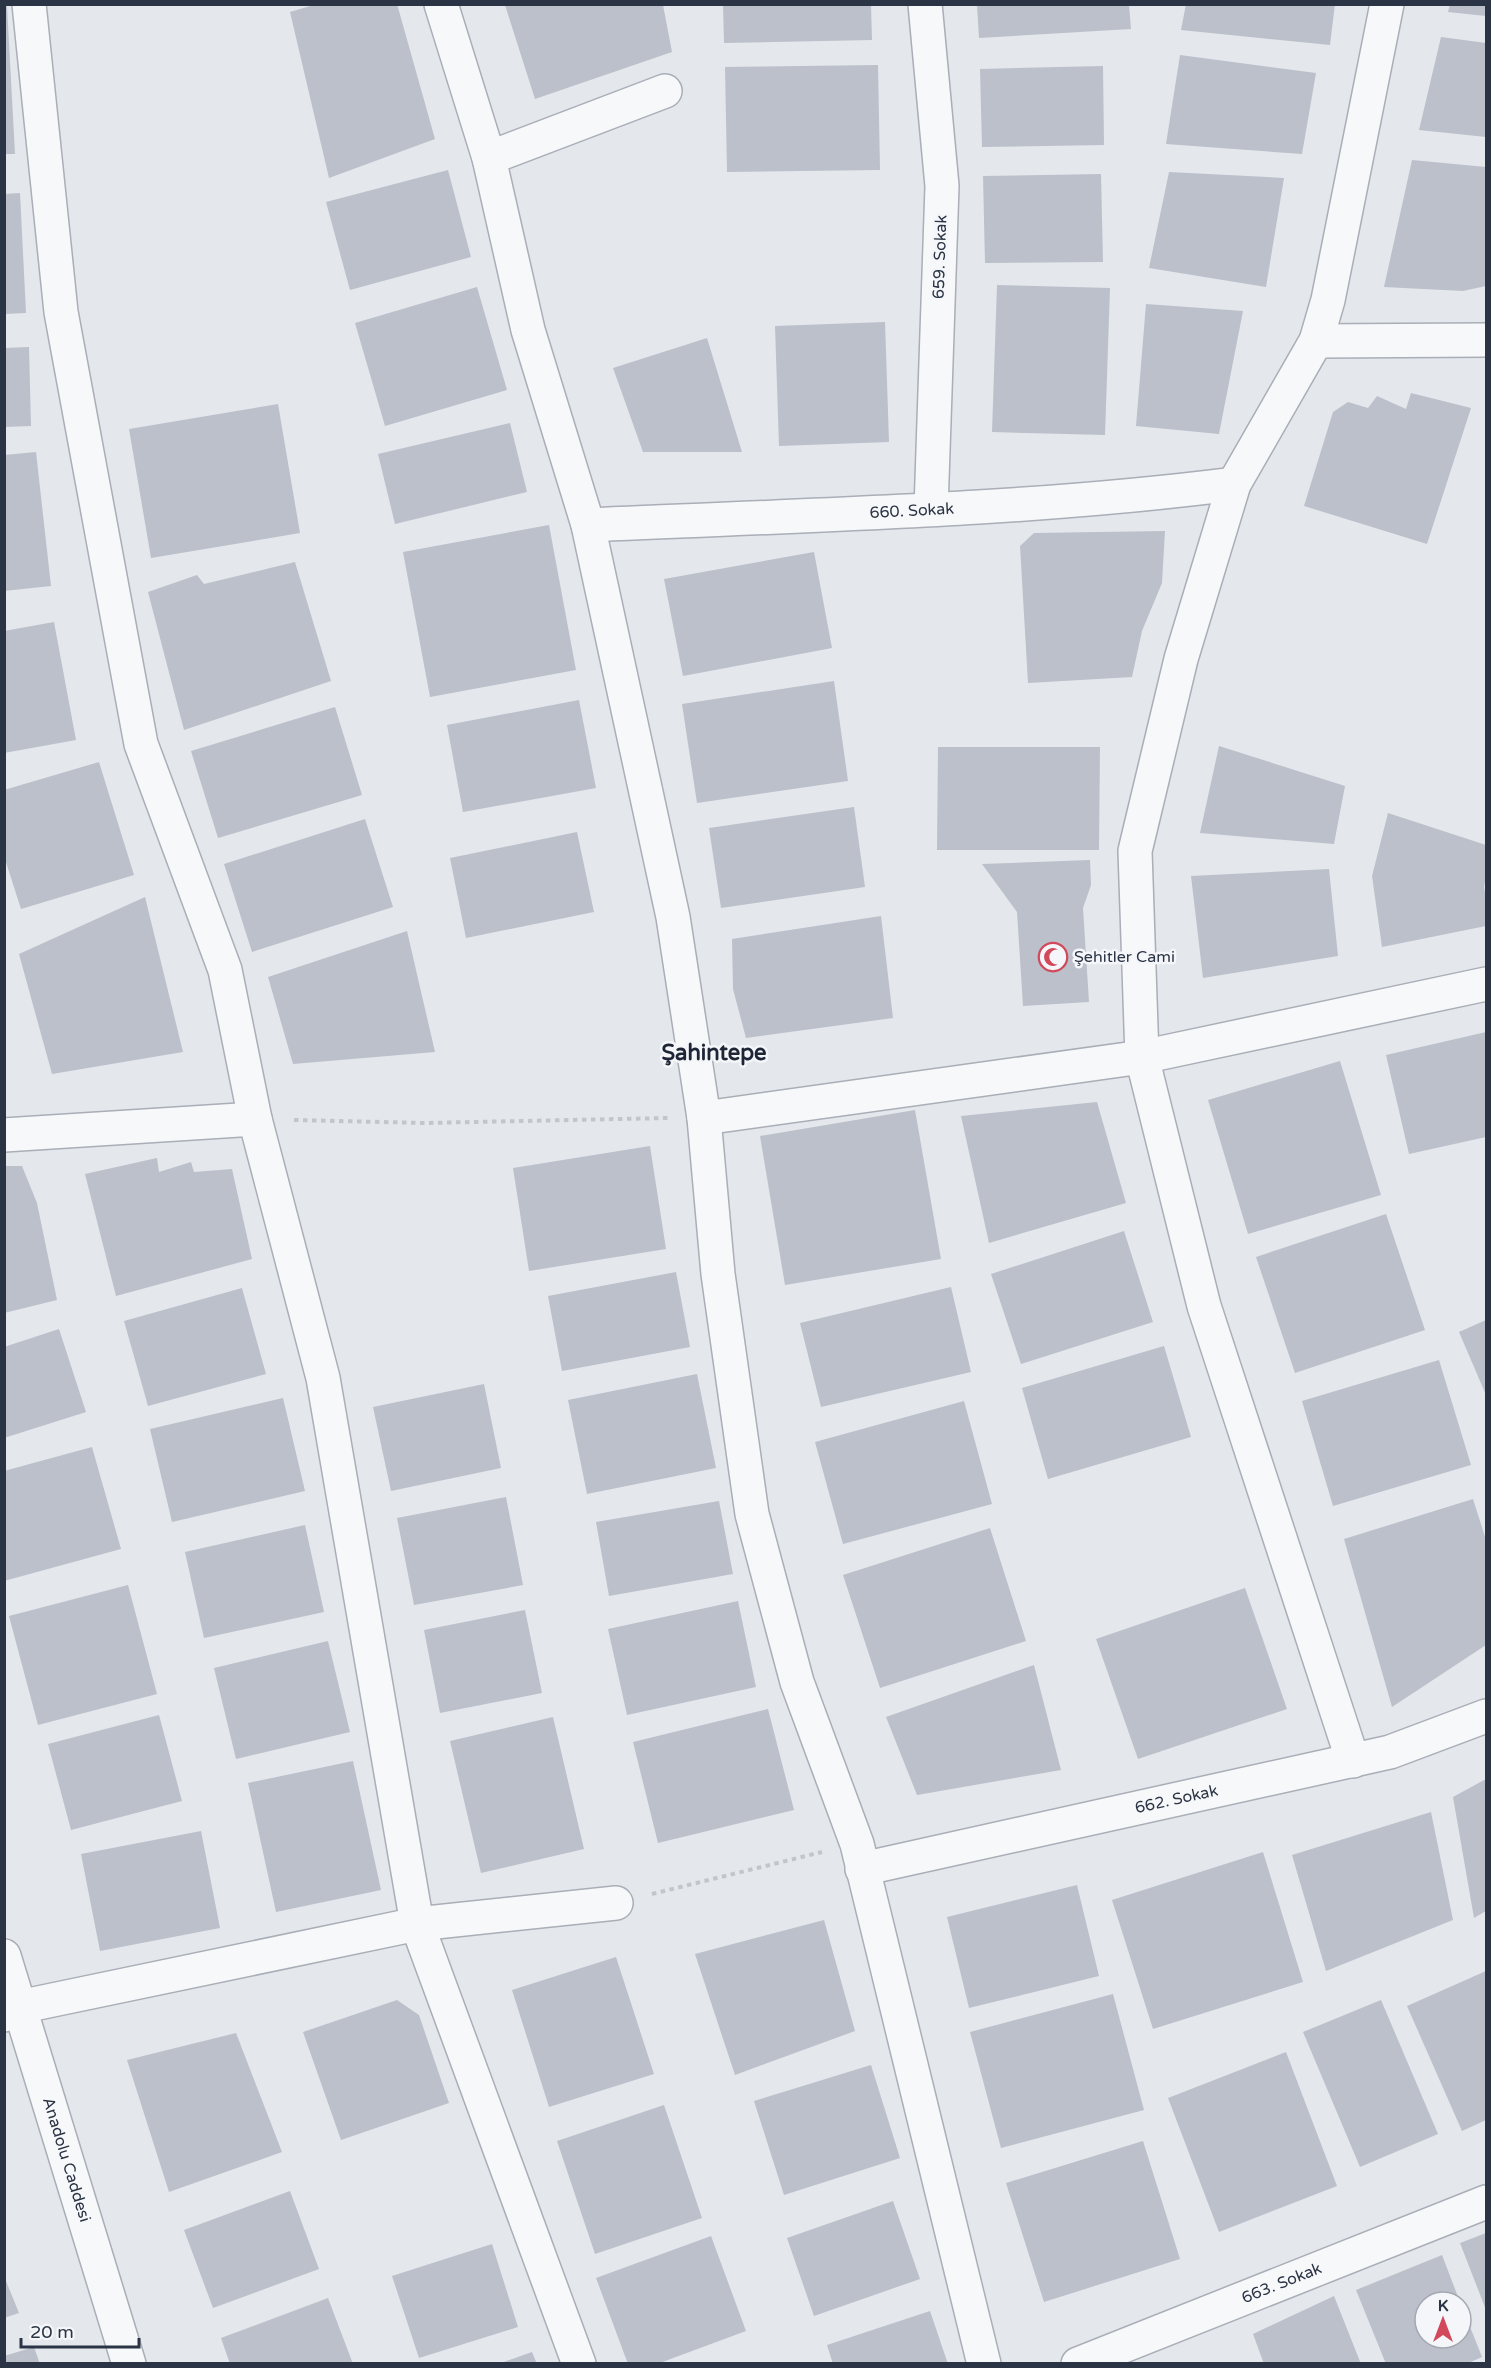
<svg xmlns="http://www.w3.org/2000/svg" width="1491" height="2368" viewBox="0 0 1491 2368" font-family="'Varela Round',sans-serif">
	<rect width="100%" height="100%" fill="#e4e7ec"/>
	<path fill="#bbc0ca" d="M317,4H397L435,139L329,178L290,12Z
		M1186,4H1335L1330,45L1181,30Z
		M1450,4H1486V16L1448,12Z
		M505,5H663L672,52L535,99Z
		M723,5H871L872,40L724,43Z
		M977,5H1129L1131,29L979,38Z
		M7,6L15,154H4V7Z
		M1441,37L1486,43V137L1419,130Z
		M1180,55L1316,73L1302,154L1166,144Z
		M878,65L880,170L727,172L725,67Z
		M1103,66L1104,145L982,147L980,69Z
		M1412,160L1486,167V286L1463,291L1384,287Z
		M448,170L471,257L350,290L326,202Z
		M1169,172L1284,178L1266,287L1149,268Z
		M1101,174L1103,262L985,263L983,176Z
		M20,193L26,313L4,314V194Z
		M997,285L1110,288L1105,435L992,432Z
		M477,287L507,390L385,426L355,323Z
		M1146,304L1243,311L1219,434L1136,426Z
		M885,322L889,442L779,446L775,326Z
		M707,338L742,452H643L613,368Z
		M29,347L31,426L4,427V348Z
		M1411,393L1471,408L1427,544L1304,506L1333,412L1348,402L1368,408L1377,396L1406,409Z
		M278,404L300,533L151,558L129,429Z
		M510,423L527,492L395,524L378,454Z
		M36,452L51,586L4,591V455Z
		M549,525L576,670L430,697L403,552Z
		M1165,531L1162,583L1142,631L1132,677L1028,683L1020,546L1034,533Z
		M814,552L832,648L683,676L664,579Z
		M295,562L331,681L184,730L148,592L197,575L204,584Z
		M54,622L76,740L4,753V631Z
		M834,681L848,781L697,803L682,704Z
		M579,700L596,788L463,812L447,725Z
		M335,707L362,795L218,838L191,751Z
		M1219,746L1345,786L1334,844L1200,833Z
		M938,747H1100L1099,850H937Z
		M99,762L134,875L21,909L4,856V790Z
		M854,807L865,887L721,908L709,828Z
		M1388,813L1486,845V877L1484,887L1486,898V926L1382,947L1372,876Z
		M365,819L393,907L252,952L224,864Z
		M577,832L594,912L466,938L450,858Z
		M1090,860L1091,885L1083,908L1089,1002L1023,1006L1017,912L982,864Z
		M1329,869L1338,956L1203,978L1191,876Z
		M145,897L183,1052L52,1074L19,954Z
		M881,916L893,1018L746,1038L733,989L732,939Z
		M407,931L435,1052L293,1064L268,977Z
		M1486,1032V1137L1409,1154L1386,1055Z
		M1340,1061L1381,1195L1248,1234L1208,1100Z
		M1097,1102L1126,1203L989,1243L961,1116Z
		M915,1110L941,1259L785,1285L760,1136Z
		M650,1146L666,1249L529,1271L513,1168Z
		M157,1158L159,1172L191,1162L194,1172L232,1169L252,1259L116,1296L85,1174Z
		M4,1166H22L37,1203L57,1300L4,1313Z
		M1386,1214L1425,1330L1295,1373L1256,1257Z
		M1124,1231L1153,1322L1021,1364L991,1274Z
		M676,1272L690,1347L562,1371L548,1296Z
		M951,1287L971,1372L821,1407L800,1323Z
		M242,1288L266,1374L148,1406L124,1321Z
		M1486,1320V1395L1459,1332Z
		M59,1329L86,1412L4,1438V1347Z
		M1164,1346L1191,1437L1048,1479L1022,1388Z
		M1439,1360L1471,1465L1333,1506L1302,1401Z
		M697,1374L716,1468L587,1494L568,1400Z
		M484,1384L501,1468L391,1491L373,1407Z
		M283,1398L305,1491L172,1522L150,1429Z
		M964,1401L992,1504L843,1544L815,1442Z
		M92,1447L121,1549L4,1581V1471Z
		M506,1497L523,1585L414,1605L397,1518Z
		M1473,1499L1486,1540V1645L1392,1707L1344,1539Z
		M719,1501L733,1574L609,1596L596,1522Z
		M305,1525L324,1612L204,1638L185,1552Z
		M990,1528L1026,1641L880,1688L843,1575Z
		M128,1585L157,1694L38,1725L9,1616Z
		M1245,1588L1287,1709L1138,1759L1096,1639Z
		M738,1601L756,1687L627,1715L608,1629Z
		M525,1610L542,1693L440,1713L424,1630Z
		M328,1641L350,1732L236,1759L214,1668Z
		M1034,1665L1061,1770L917,1795L886,1717Z
		M768,1709L794,1810L658,1843L633,1742Z
		M159,1715L182,1801L71,1830L48,1744Z
		M553,1717L584,1849L481,1873L450,1741Z
		M353,1761L381,1890L276,1912L248,1783Z
		M1486,1779V1911L1474,1918L1453,1797Z
		M1431,1812L1453,1920L1326,1971L1292,1855Z
		M201,1831L220,1928L100,1951L81,1854Z
		M1263,1852L1303,1982L1153,2029L1112,1900Z
		M1077,1885L1099,1976L969,2008L947,1917Z
		M824,1920L855,2031L735,2075L695,1954Z
		M616,1957L654,2074L549,2107L512,1990Z
		M1486,1971V2120L1462,2131L1407,2006Z
		M1113,1994L1144,2110L1001,2148L970,2032Z
		M397,2000L419,2015L449,2103L341,2140L303,2032Z
		M1381,2000L1438,2134L1360,2167L1303,2032Z
		M236,2033L282,2152L169,2192L127,2060Z
		M1286,2052L1337,2186L1219,2232L1168,2098Z
		M871,2065L900,2158L784,2195L754,2101Z
		M664,2105L702,2218L595,2254L557,2141Z
		M1143,2141L1180,2259L1044,2302L1006,2183Z
		M290,2191L319,2269L213,2308L184,2230Z
		M893,2201L920,2279L814,2316L787,2238Z
		M1486,2233V2310L1460,2243Z
		M711,2236L746,2331L657,2364H628L596,2278Z
		M492,2244L518,2327L419,2358L392,2276Z
		M1442,2255L1460,2302H1425V2338H1461V2304L1482,2357L1466,2364H1386L1356,2290Z
		M4,2276L19,2313L4,2318Z
		M1334,2296L1361,2364H1264L1253,2334Z
		M328,2298L353,2364H230L221,2338Z
		M930,2311L948,2364H833L827,2345Z
		M34,2347L40,2364H4V2356Z
		M532,2352L537,2364H501V2363Z"/>
	<g fill="none" stroke-linecap="round" stroke-linejoin="round">
		<g stroke="#a9aeb7" stroke-width="36">
			<g id="minor">
				<path d="M29,4L61,312L141,744L225,970L255,1119L323,1378L417,1924L579,2364"/>
				<path d="M441,4L489,158L528,330L588,525L673,917L704,1118L718,1274L752,1514L797,1682L857,1844L984,2364"/>
				<path d="M925,4L942,186L931,509"/>
				<path d="M489,158L665,91"/>
				<path d="M1316,341L1486,340"/>
				<path id="s1" d="M588,525C803,515 1020,511 1234,484"/>
				<path d="M704,1118L1142,1057L1486,984"/>
				<path d="M4,1135L255,1119"/>
				<path d="M1353,1761L1204,1306L1142,1057L1135,851L1181,659L1234,484L1316,341L1328,300L1387,4"/>
				<path id="s2" d="M862,1869L1390,1752L1486,1716"/>
				<path d="M4,2015L19,2007L417,1924L616,1903"/>
				<path id="s3" d="M1078,2364L1486,2202"/>
			</g>
		</g>
		<g stroke="#a9aeb7" stroke-width="36">
			<g id="tertiary">
				<path id="s4" d="M4,1956L129,2364"/>
			</g>
		</g>
		<path stroke="#c2c5cb" stroke-width="4" stroke-dasharray="4.5 4.5" stroke-linecap="butt" d="M294,1120L425,1123L668,1118
			M652,1894L822,1852"/>
		<use href="#minor" stroke="#f7f8fa" stroke-width="33"/>
		<use href="#tertiary" stroke="#f7f8fa" stroke-width="33"/>
	</g>
	<defs>
		<g id="mosque-ring" transform="scale(1.5)"><circle r="9.5" fill="#f4f6f9" stroke="#d1495b" stroke-width="1.5"/><path d="M3.5-4.9A6 6 0 1 0 3.5 4.9A5 5 0 1 1 3.5-4.9Z" fill="#d1495b"/></g>
	</defs>
	<g fill-rule="evenodd">
		<use href="#mosque-ring" x="1053" y="957"/>
	</g>
	<g text-anchor="middle" dominant-baseline="central" stroke-width="5" stroke-linejoin="round" paint-order="stroke">
		<g font-size="16" fill="#2b3445" stroke="#f4f6f9">
			<text transform="translate(940 257) rotate(-88)">659. Sokak</text>
			<text stroke="none"><textPath href="#s1" startOffset="324">660. Sokak</textPath></text>
			<text stroke="none"><textPath href="#s2" startOffset="322">662. Sokak</textPath></text>
			<text stroke="none"><textPath href="#s4" startOffset="213">Anadolu Caddesi</textPath></text>
			<text stroke="none"><textPath href="#s3" startOffset="219">663. Sokak</textPath></text>
		</g>
		<g font-size="16" fill="#2b3445" stroke="#f4f6f9" text-anchor="start">
			<text x="1074" y="957">Şehitler Cami</text>
		</g>
		<g font-size="22" font-weight="bold" fill="#1d2536" stroke="#f4f6f9">
			<text x="714" y="1053">Şahintepe</text>
		</g>
	</g>
	<rect width="1491" height="2368" fill="none" stroke="#2b3445" stroke-width="12"/>
	<g transform="translate(1443 2320)"><circle r="28" fill="#f4f6f9" stroke="#a4a8b1" stroke-width="1.5"/>
	<path d="M0-4.5L10 22L0 15L-10 22Z" fill="#d1495b"/>
	<text y="-9" font-size="16" font-weight="bold" text-anchor="middle" fill="#2b3445">K</text>
	</g>
	<path d="M21 2338v9h118v-9" fill="none" stroke="#2b3445" stroke-width="3"/>
	<text x="30" y="2338" font-size="18" fill="#2b3445" stroke="#f4f6f9" stroke-width="4.5" paint-order="stroke">20 m</text>
</svg>
